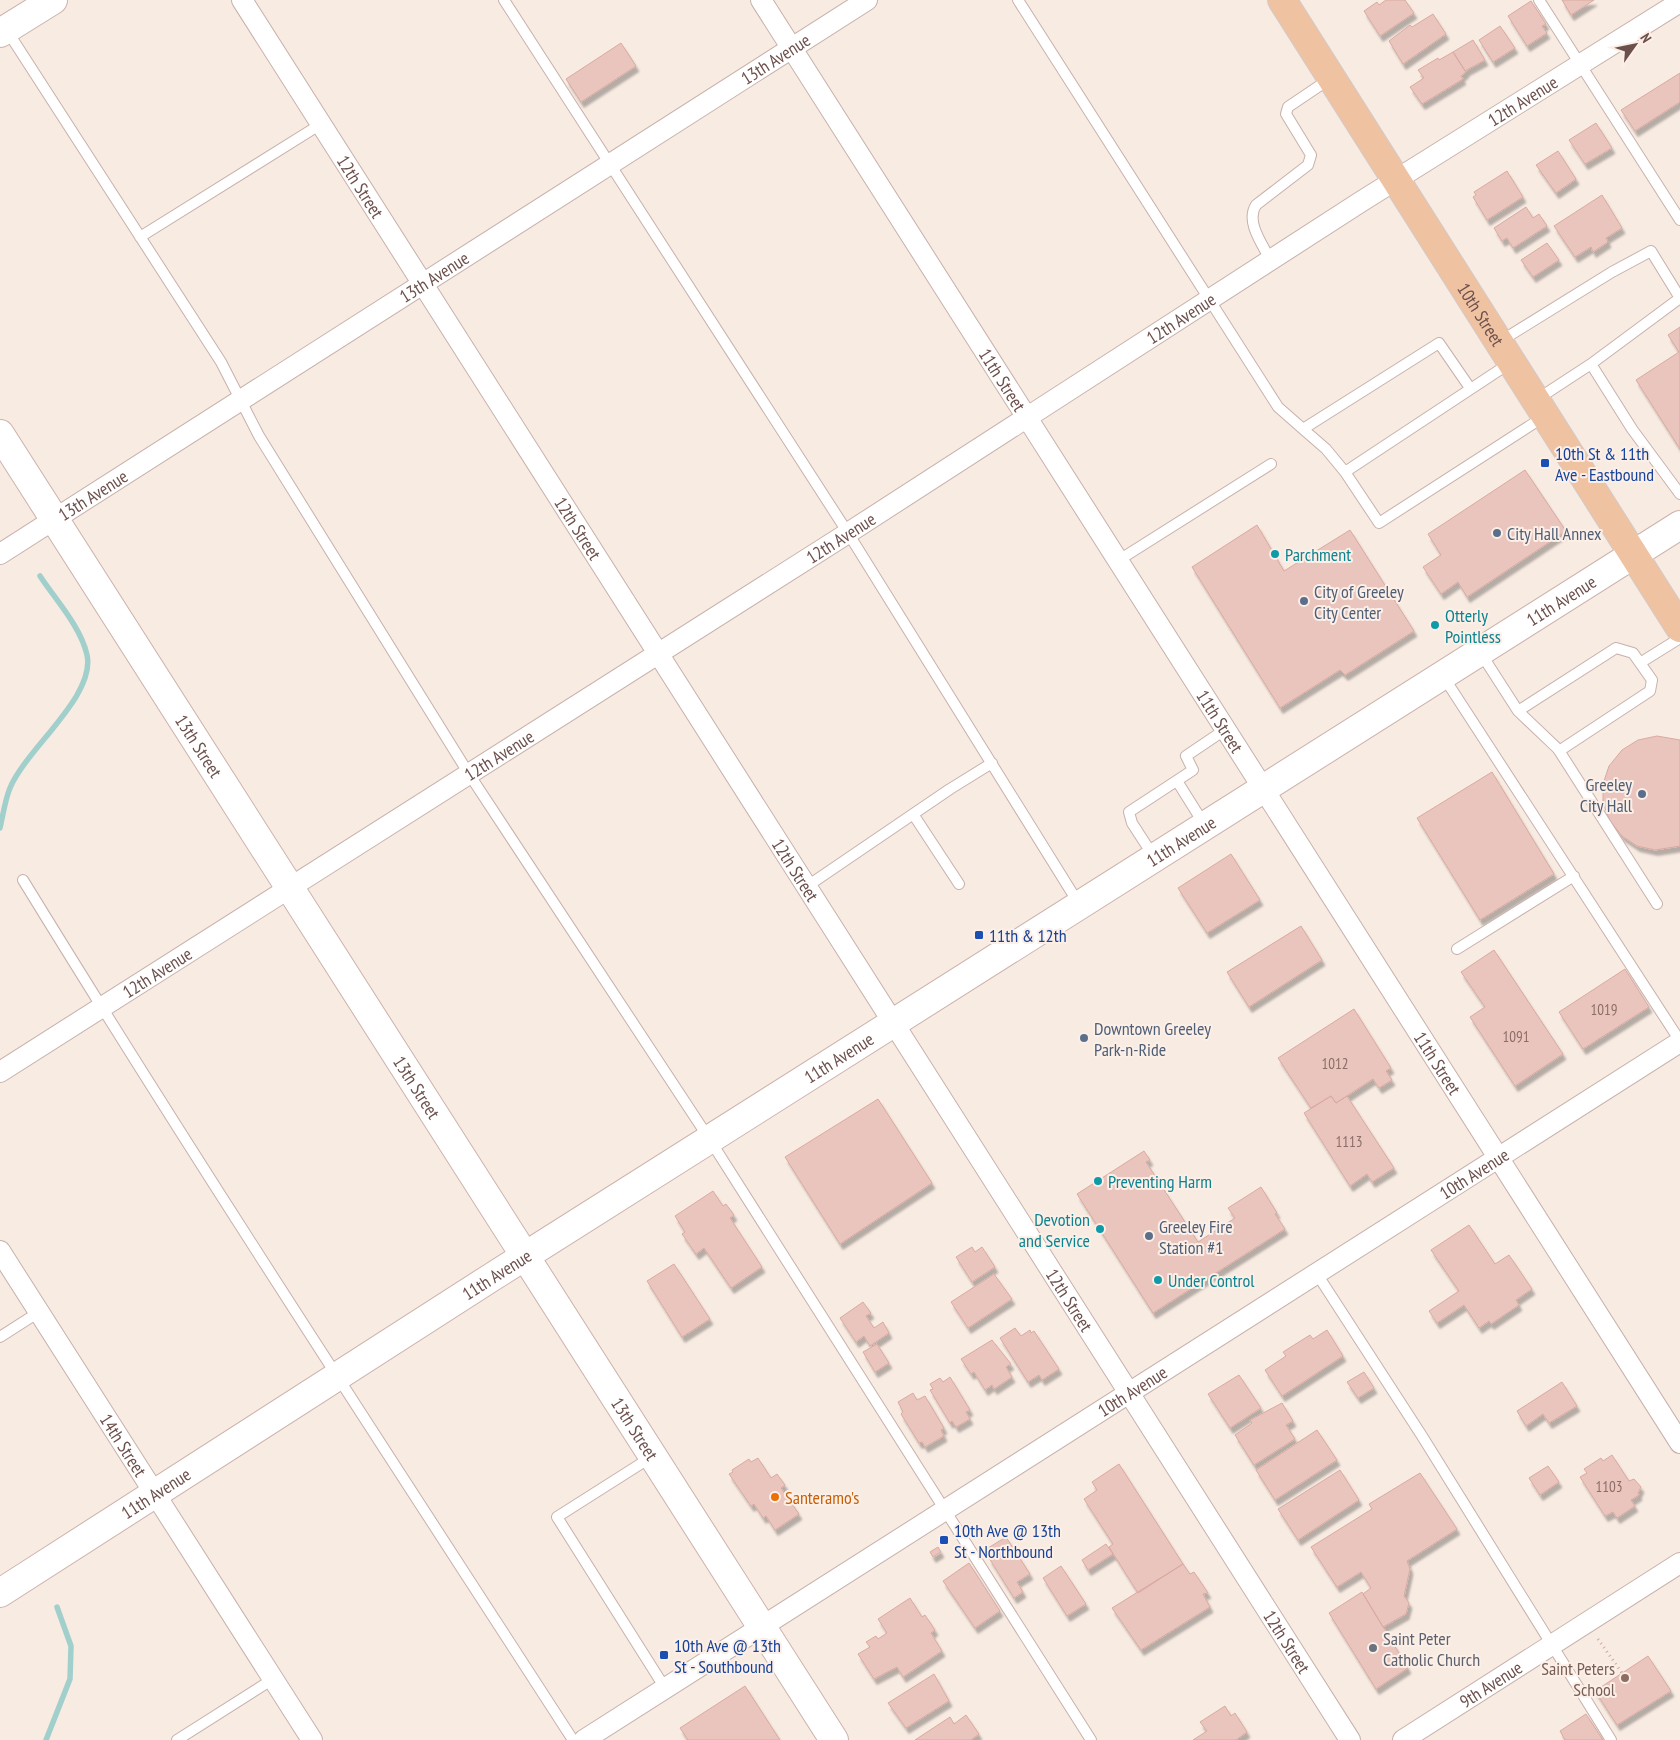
<svg xmlns="http://www.w3.org/2000/svg" width="1680" height="1740" viewBox="0 0 1680 1740" font-family="'PT Sans Narrow',sans-serif">
	<defs>
		<filter id="shadow"><feDropShadow dx="3" dy="5.5" stdDeviation="1" flood-color="#0004"/></filter>
	</defs>
	<rect width="100%" height="100%" fill="#f8ebe2"/>
	<g fill="none" stroke-linecap="round" stroke-linejoin="round">
		<path stroke="#a1cfcc" stroke-width="5.5" d="M0,828C3,815 5,800 10,788C26,749 96,696 87,655C81,627 55,599 40,576
			M46,1740L70,1679L71,1646L57,1607"/>
	</g>
	<path fill="#eac5bd" stroke="#daa9a0" filter="url(#shadow)" d="M1386,0H1405L1414,13L1380,36L1364,11L1377,2L1379,5Z
		M1562,0H1594L1571,15Z
		M1531,1L1546,24L1542,26L1547,33L1527,46L1508,16Z
		M1433,14L1446,34L1403,64L1389,41L1410,25L1412,27Z
		M1500,26L1515,48L1493,62L1479,40Z
		M1473,40L1485,60L1465,71L1453,52Z
		M621,43L636,66L581,102L566,79Z
		M1453,52L1466,72L1461,76L1463,79L1422,104L1410,87L1424,78L1418,70L1438,58L1439,60Z
		M1680,73V102L1635,131L1621,110Z
		M1596,123L1612,148L1585,164L1569,140Z
		M1558,151L1576,179L1556,193L1536,165Z
		M1507,171L1523,197L1487,220L1473,197L1476,195L1474,192Z
		M1602,195L1622,228L1606,238L1608,242L1593,252L1591,247L1575,257L1554,226Z
		M1526,207L1533,218L1539,214L1547,226L1513,248L1507,238L1502,241L1494,228Z
		M1547,243L1559,260L1533,277L1521,260Z
		M1680,327V449L1636,380L1679,352L1668,335Z
		M1525,470L1566,531L1467,597L1458,582L1441,594L1423,567L1441,555L1428,534Z
		M1257,525L1284,571L1350,530L1414,631L1345,675L1340,670L1280,708L1192,567Z
		M1657,736L1680,740V846L1655,850L1637,846L1622,836L1610,821L1603,803V784L1609,766L1622,750L1638,740Z
		M1492,772L1554,874L1480,920L1417,818Z
		M1231,854L1260,900L1207,933L1178,888Z
		M1301,926L1322,960L1249,1007L1227,972Z
		M1494,950L1563,1054L1515,1086L1470,1017L1485,1007L1461,972Z
		M1625,969L1649,1007L1583,1049L1559,1012Z
		M1354,1009L1391,1068L1386,1071L1392,1080L1379,1088L1373,1079L1336,1103L1331,1096L1311,1108L1278,1058Z
		M1331,1096L1336,1103L1347,1096L1394,1168L1372,1182L1367,1174L1350,1186L1304,1113Z
		M878,1099L932,1183L840,1244L785,1157Z
		M1144,1151L1150,1160L1146,1162L1198,1242L1235,1218L1228,1208L1261,1187L1277,1213L1275,1214L1285,1229L1153,1313L1077,1194Z
		M713,1191L723,1206L726,1204L734,1215L730,1218L762,1267L731,1288L704,1248L696,1254L682,1234L685,1232L675,1216Z
		M1469,1225L1495,1264L1509,1255L1532,1289L1516,1300L1519,1305L1491,1324L1489,1321L1479,1328L1464,1305L1437,1323L1429,1311L1459,1291L1431,1250Z
		M972,1247L975,1252L982,1247L995,1267L972,1282L956,1257Z
		M674,1264L710,1319L682,1337L647,1281Z
		M994,1274L1012,1299L968,1328L951,1302Z
		M863,1302L871,1313L866,1316L874,1328L883,1322L889,1333L870,1346L864,1336L856,1342L840,1318Z
		M1015,1328L1021,1336L1030,1330L1031,1333L1034,1331L1059,1369L1042,1380L1039,1375L1028,1382L1000,1338Z
		M1327,1330L1343,1356L1282,1396L1265,1370L1286,1356L1283,1352L1310,1335L1313,1339Z
		M992,1340L1011,1364L1006,1367L1012,1377L994,1389L992,1385L985,1390L974,1372L971,1374L961,1359Z
		M877,1344L889,1363L875,1372L863,1352Z
		M1364,1372L1374,1388L1358,1398L1347,1382Z
		M1239,1375L1261,1408L1230,1428L1208,1394Z
		M950,1377L970,1410L966,1412L970,1419L956,1427L952,1421L950,1423L930,1390L933,1389L930,1384L940,1378L943,1382Z
		M1562,1382L1577,1406L1549,1423L1543,1414L1526,1426L1517,1411Z
		M913,1393L917,1400L925,1396L944,1428L941,1430L944,1436L925,1447L922,1442L919,1443L901,1414L903,1412L898,1402Z
		M1282,1403L1293,1421L1286,1425L1295,1439L1254,1465L1235,1435L1252,1423L1250,1420Z
		M1317,1430L1337,1460L1275,1500L1256,1470Z
		M1612,1455L1629,1481L1634,1479L1641,1487L1638,1493L1639,1495L1631,1500L1635,1506L1617,1518L1613,1512L1605,1516L1580,1477L1587,1473L1584,1469L1601,1458L1603,1461Z
		M758,1458L771,1478L777,1474L785,1485L781,1488L799,1514L775,1530L766,1516L763,1518L754,1504L751,1506L729,1474L733,1472L732,1470L749,1459L751,1462Z
		M1119,1464L1183,1564L1138,1593L1109,1547L1113,1544L1084,1499L1097,1490L1092,1482Z
		M1548,1466L1559,1482L1540,1495L1529,1478Z
		M1340,1470L1359,1500L1298,1540L1278,1509Z
		M1420,1473L1457,1529L1407,1561L1410,1569L1404,1596L1409,1603L1406,1614L1383,1627L1363,1594L1371,1588L1361,1572L1337,1587L1311,1547L1372,1509L1369,1504Z
		M1006,1537L1030,1574L1017,1582L1023,1592L1014,1598L989,1558L992,1555L988,1548Z
		M1106,1544L1113,1554L1088,1570L1082,1560Z
		M938,1547L941,1552L933,1557L930,1552Z
		M969,1563L1000,1611L975,1628L943,1581Z
		M1183,1564L1190,1574L1194,1572L1208,1593L1203,1594L1210,1607L1141,1650L1112,1608Z
		M1061,1566L1086,1604L1067,1616L1043,1578Z
		M1362,1592L1408,1668L1376,1689L1329,1613Z
		M910,1598L922,1617L925,1615L935,1630L931,1633L942,1651L903,1677L897,1667L874,1679L858,1654L870,1647L866,1642L876,1636L878,1639L887,1633L878,1619Z
		M1648,1656L1671,1691L1617,1725L1595,1691Z
		M934,1674L949,1701L906,1728L888,1703Z
		M745,1686L780,1740H688L680,1728Z
		M1225,1706L1231,1716L1235,1713L1247,1732L1236,1740H1193L1207,1731L1200,1722Z
		M1586,1714L1603,1740H1565L1560,1731Z
		M966,1715L979,1734L971,1740H915L950,1717L954,1724Z"/>
	<g fill="none" stroke-linecap="round" stroke-linejoin="round">
		<g stroke="#c7b1ab" stroke-width="12">
			<path id="lane" d="M504,0L848,533L1079,904
				M1018,0L1278,407L1303,429L1439,343L1470,388
				M1539,0L1680,220
				M6,29L221,362L259,436L469,774L710,1140L1091,1740
				M140,237L321,124
				M1271,261C1263,245 1245,222 1256,205L1308,165L1311,155L1286,114L1288,107L1331,78
				M1499,342L1612,272L1651,251L1680,298L1591,364L1536,400
				M1591,364L1632,429L1680,494
				M1303,429L1326,449L1345,472L1510,363
				M1345,472L1379,523L1545,416
				M1119,560L1271,464
				M1480,652L1518,711L1558,749L1657,904
				M1640,663L1680,638
				M1443,676L1680,1041
				M1518,711L1616,648L1633,653L1652,680L1650,691L1559,751
				M1177,781L1204,824
				M913,814L959,884
				M1154,857L1132,823L1129,812L1193,770L1186,756L1226,729
				M23,880C201,1170 388,1454 573,1740
				M806,887L950,789L992,763
				M1457,949L1574,876
				M1317,1274L1422,1436L1611,1740
				M0,1337L39,1312
				M653,1456L557,1517L665,1688
				M177,1740L273,1679"/>
		</g>
		<g stroke="#c7b1ab" stroke-width="22">
			<g id="street">
				<path id="s1" d="M242,0L1350,1740"/>
				<path id="s2" d="M761,0L1680,1443"/>
				<path id="s3" d="M0,554L867,0"/>
				<path id="s4" d="M0,1072L848,533L1362,201L1680,2"/>
				<path id="s5" d="M0,1251L312,1740"/>
				<path id="s6" d="M584,1740L1680,1042"/>
				<path id="s7" d="M1403,1740L1680,1563"/>
			</g>
		</g>
		<g stroke="#ccb2ab" stroke-width="30">
			<g id="secondary">
				<path d="M0,33L53,0"/>
				<path id="s8" d="M0,434L834,1740"/>
				<path id="s9" d="M0,1593L492,1277L1680,525"/>
			</g>
		</g>
		<g stroke="#d3cac9" stroke-width="30">
			<g id="primary">
				<path id="s10" d="M1282,0L1680,628"/>
			</g>
		</g>
		<path stroke="#cea9a1" stroke-width="3" stroke-dasharray="1 4" stroke-linecap="butt" d="M1598,1639L1622,1673"/>
		<use href="#lane" stroke="#fff" stroke-width="10"/>
		<use href="#street" stroke="#fff" stroke-width="20"/>
		<use href="#secondary" stroke="#fff" stroke-width="28"/>
		<use href="#primary" stroke="#efc2a2" stroke-width="28"/>
	</g>
	<g fill="#1a4fb4" stroke="#fcefe7" stroke-width="2">
		<rect x="1540" y="458" width="10" height="10" rx="2.5"/>
		<rect x="974" y="930" width="10" height="10" rx="2.5"/>
		<rect x="939" y="1535" width="10" height="10" rx="2.5"/>
		<rect x="659" y="1650" width="10" height="10" rx="2.5"/>
	</g>
	<g fill="#5c6f8a" stroke="#fcefe7" stroke-width="2">
		<circle cx="1497" cy="533" r="5"/>
		<circle cx="1304" cy="601" r="5"/>
		<circle cx="1642" cy="794" r="5"/>
		<circle cx="1084" cy="1038" r="5"/>
		<circle cx="1149" cy="1236" r="5"/>
	</g>
	<g fill="#0f9aa8" stroke="#fcefe7" stroke-width="2">
		<circle cx="1275" cy="554" r="5"/>
		<circle cx="1435" cy="625" r="5"/>
		<circle cx="1098" cy="1181" r="5"/>
		<circle cx="1100" cy="1229" r="5"/>
		<circle cx="1158" cy="1280" r="5"/>
	</g>
	<circle fill="#e8710a" stroke="#fcefe7" stroke-width="2" cx="775" cy="1497" r="5"/>
	<circle fill="#6b7280" stroke="#fcefe7" stroke-width="2" cx="1373" cy="1648" r="5"/>
	<circle fill="#8d6e63" stroke="#fcefe7" stroke-width="2" cx="1625" cy="1678" r="5"/>
	<g text-anchor="middle" dominant-baseline="central" stroke-width="4" stroke-linejoin="round" paint-order="stroke">
		<g font-size="15" fill="#8c6d68">
			<text x="1604" y="1009">1019</text>
			<text x="1516" y="1036">1091</text>
			<text x="1335" y="1063">1012</text>
			<text x="1349" y="1141">1113</text>
			<text x="1609" y="1486">1103</text>
		</g>
		<g font-size="18" fill="#6c504c" stroke="#fcefe7">
			<text stroke="none"><textPath href="#s3" startOffset="920">13th Avenue</textPath></text>
			<text stroke="none"><textPath href="#s4" startOffset="1806">12th Avenue</textPath></text>
			<text stroke="none"><textPath href="#s1" startOffset="221">12th Street</textPath></text>
			<text stroke="none"><textPath href="#s3" startOffset="515">13th Avenue</textPath></text>
			<text stroke="none"><textPath href="#s10" startOffset="372">10th Street</textPath></text>
			<text stroke="none"><textPath href="#s4" startOffset="1401">12th Avenue</textPath></text>
			<text stroke="none"><textPath href="#s2" startOffset="450">11th Street</textPath></text>
			<text stroke="none"><textPath href="#s3" startOffset="110">13th Avenue</textPath></text>
			<text stroke="none"><textPath href="#s1" startOffset="626">12th Street</textPath></text>
			<text stroke="none"><textPath href="#s4" startOffset="996">12th Avenue</textPath></text>
			<text stroke="none"><textPath href="#s9" startOffset="1850">11th Avenue</textPath></text>
			<text stroke="none"><textPath href="#s2" startOffset="855">11th Street</textPath></text>
			<text stroke="none"><textPath href="#s8" startOffset="370">13th Street</textPath></text>
			<text stroke="none"><textPath href="#s4" startOffset="591">12th Avenue</textPath></text>
			<text stroke="none"><textPath href="#s9" startOffset="1400">11th Avenue</textPath></text>
			<text stroke="none"><textPath href="#s1" startOffset="1031">12th Street</textPath></text>
			<text stroke="none"><textPath href="#s4" startOffset="186">12th Avenue</textPath></text>
			<text stroke="none"><textPath href="#s9" startOffset="995">11th Avenue</textPath></text>
			<text stroke="none"><textPath href="#s2" startOffset="1260">11th Street</textPath></text>
			<text stroke="none"><textPath href="#s8" startOffset="775">13th Street</textPath></text>
			<text stroke="none"><textPath href="#s6" startOffset="1055">10th Avenue</textPath></text>
			<text stroke="none"><textPath href="#s9" startOffset="590">11th Avenue</textPath></text>
			<text stroke="none"><textPath href="#s1" startOffset="1541">12th Street</textPath></text>
			<text stroke="none"><textPath href="#s6" startOffset="650">10th Avenue</textPath></text>
			<text stroke="none"><textPath href="#s8" startOffset="1180">13th Street</textPath></text>
			<text stroke="none"><textPath href="#s5" startOffset="230">14th Street</textPath></text>
			<text stroke="none"><textPath href="#s9" startOffset="185">11th Avenue</textPath></text>
			<text stroke="none"><textPath href="#s1" startOffset="1946">12th Street</textPath></text>
			<text stroke="none"><textPath href="#s7" startOffset="104">9th Avenue</textPath></text>
		</g>
		<g font-size="18" fill="#164399" stroke="#fcefe7" text-anchor="start">
			<text x="1555" y="453">10th St &amp; 11th<tspan x="1555" dy="21">Ave - Eastbound</tspan></text>
			<text x="989" y="935">11th &amp; 12th</text>
			<text x="954" y="1530">10th Ave @ 13th<tspan x="954" dy="21">St - Northbound</tspan></text>
			<text x="674" y="1645">10th Ave @ 13th<tspan x="674" dy="21">St - Southbound</tspan></text>
		</g>
		<g font-size="18" fill="#4e5e75" stroke="#fcefe7" text-anchor="start">
			<text x="1507" y="533">City Hall Annex</text>
			<text x="1314" y="591">City of Greeley<tspan x="1314" dy="21">City Center</tspan></text>
			<text x="1632" y="784" text-anchor="end">Greeley<tspan x="1632" dy="21">City Hall</tspan></text>
			<text x="1094" y="1028">Downtown Greeley<tspan x="1094" dy="21">Park-n-Ride</tspan></text>
			<text x="1159" y="1226">Greeley Fire<tspan x="1159" dy="21">Station #1</tspan></text>
		</g>
		<g font-size="18" fill="#0d838f" stroke="#fcefe7" text-anchor="start">
			<text x="1285" y="554">Parchment</text>
			<text x="1445" y="615">Otterly<tspan x="1445" dy="21">Pointless</tspan></text>
			<text x="1108" y="1181">Preventing Harm</text>
			<text x="1090" y="1219" text-anchor="end">Devotion<tspan x="1090" dy="21">and Service</tspan></text>
			<text x="1168" y="1280">Under Control</text>
		</g>
		<g font-size="18" fill="#c56008" stroke="#fcefe7" text-anchor="start">
			<text x="785" y="1497">Santeramo's</text>
		</g>
		<g font-size="18" fill="#5b616d" stroke="#fcefe7" text-anchor="start">
			<text x="1383" y="1638">Saint Peter<tspan x="1383" dy="21">Catholic Church</tspan></text>
		</g>
		<g font-size="18" fill="#785e54" stroke="#fcefe7" text-anchor="end">
			<text x="1615" y="1668">Saint Peters<tspan x="1615" dy="21">School</tspan></text>
		</g>
	</g>
	<g transform="translate(1635 45) rotate(57)" stroke="#fcefe7" stroke-width="4" paint-order="stroke">
	<path d="M0-4L9 19L0 12L-9 19Z" fill="#6c504c"/>
	<text y="-8" font-size="14" font-weight="bold" text-anchor="middle" fill="#6c504c">N</text>
	</g>
</svg>
